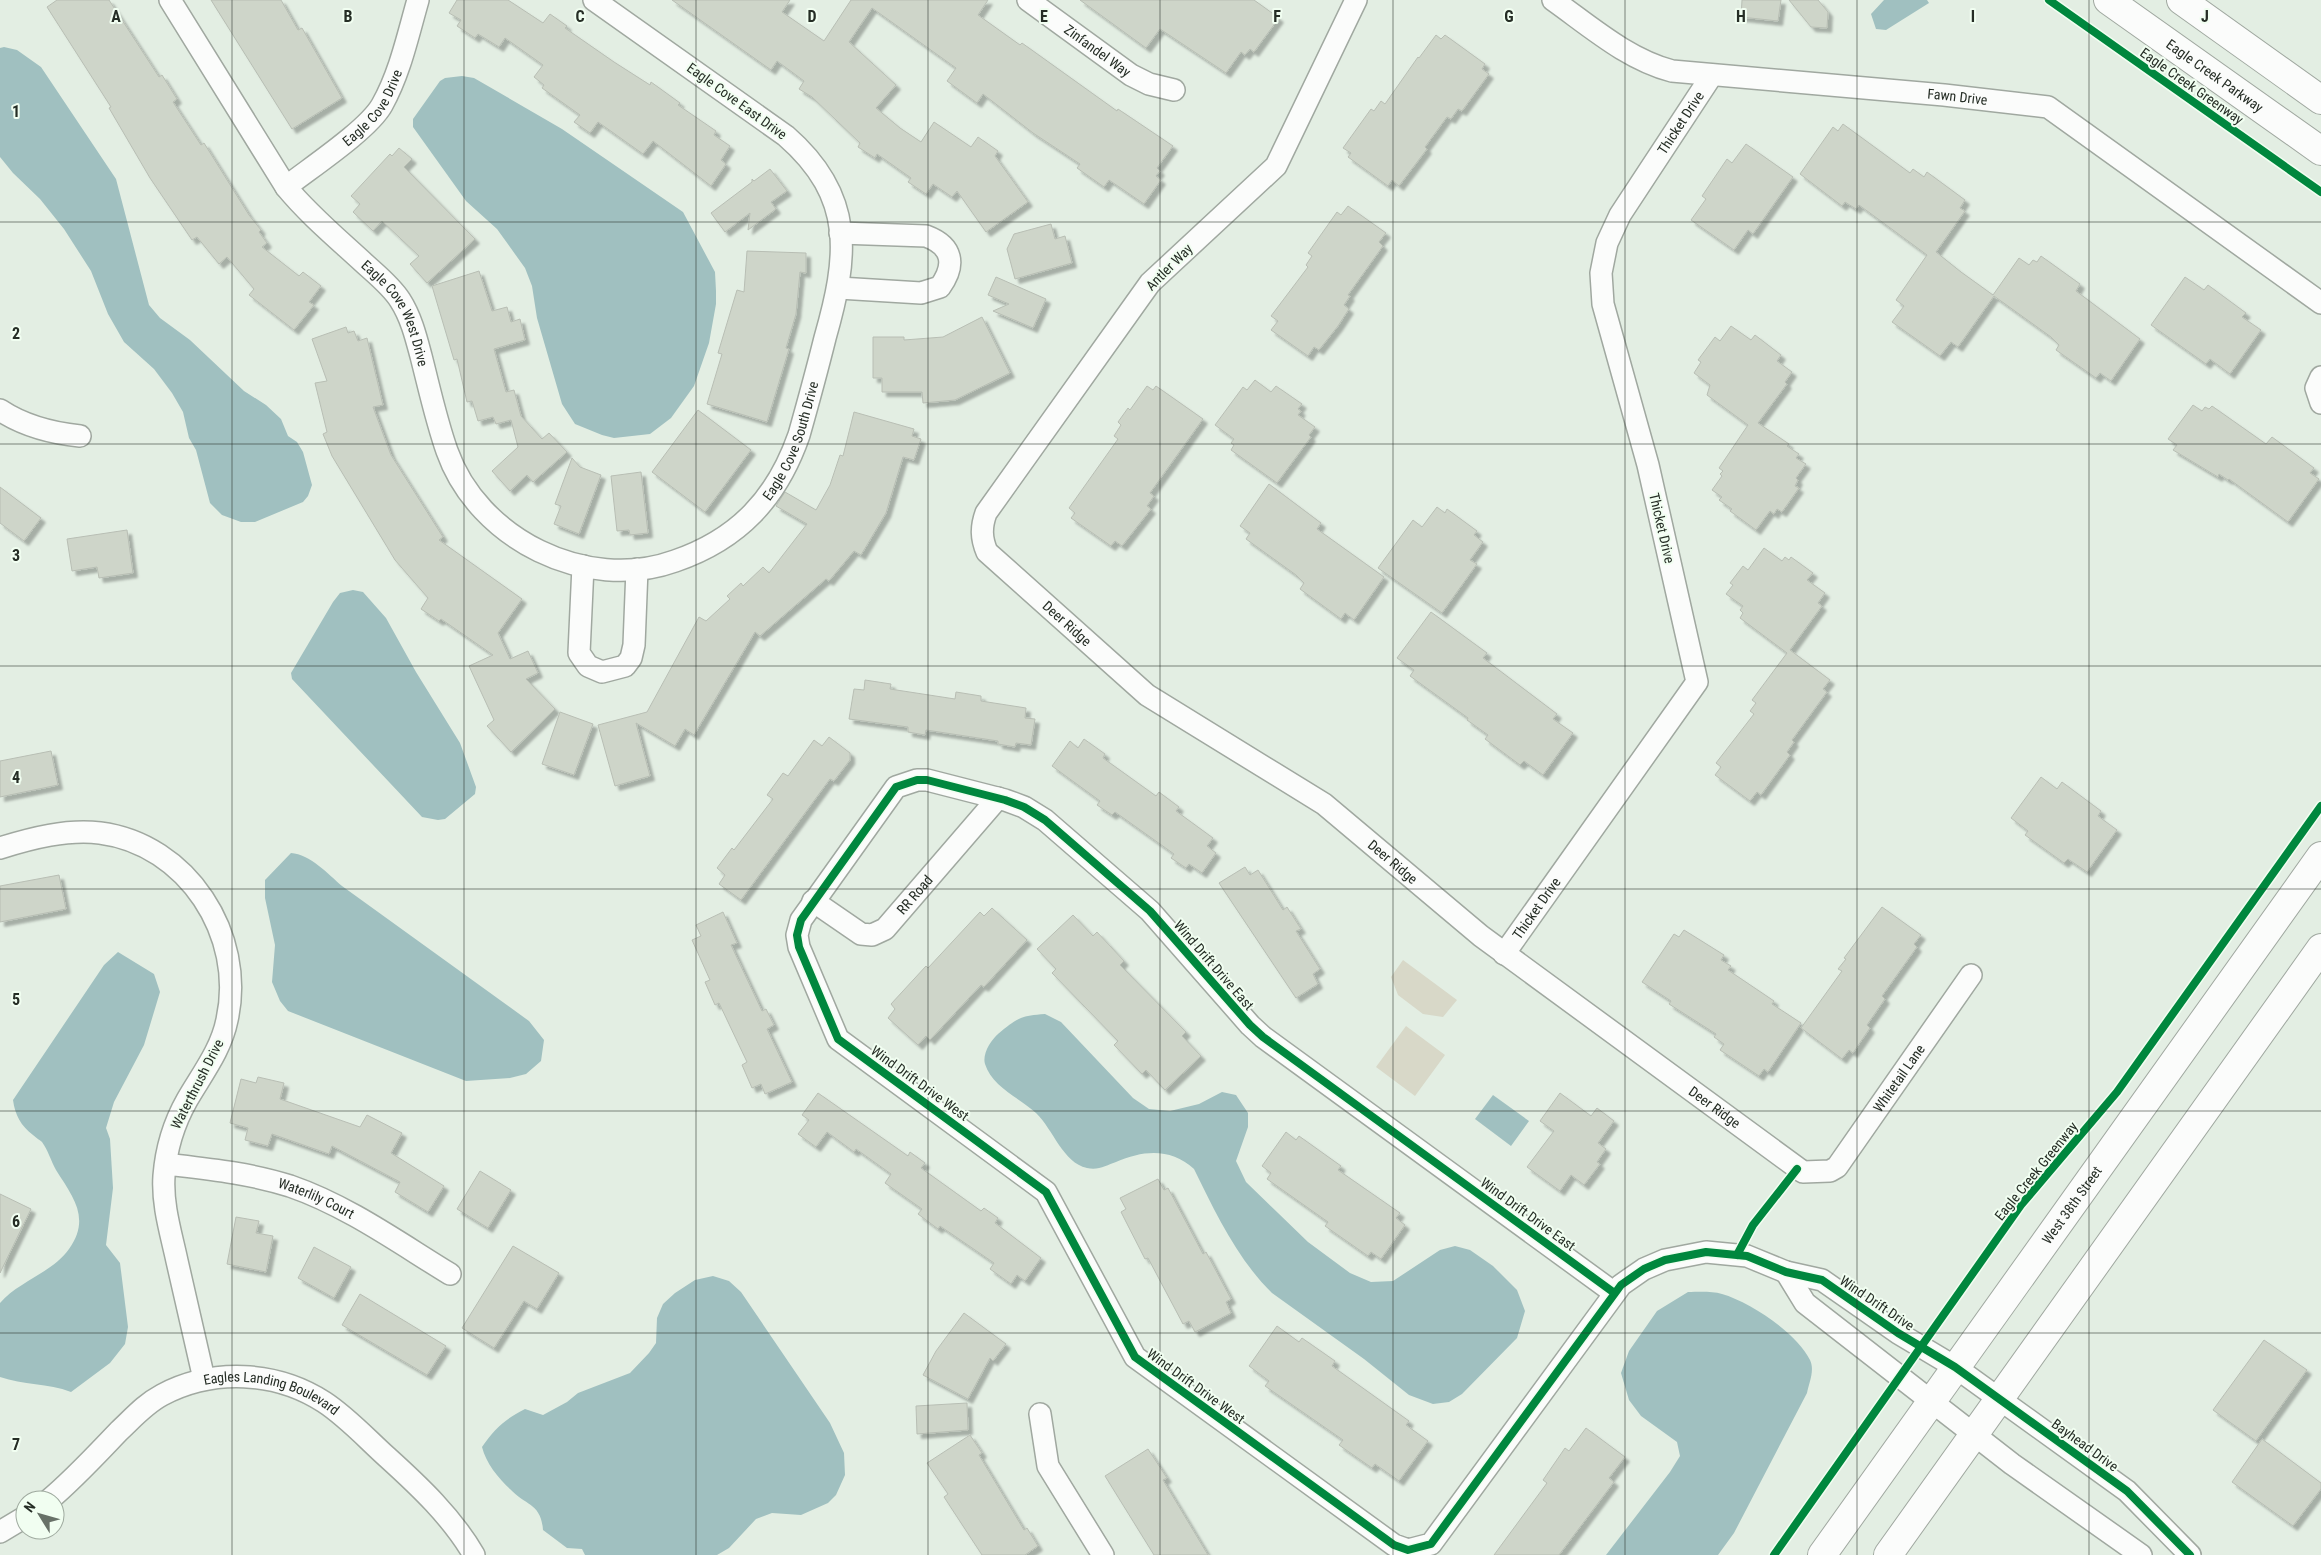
<svg xmlns="http://www.w3.org/2000/svg" width="2321" height="1555" viewBox="0 0 2321 1555" font-family="'Roboto Condensed',sans-serif">
	<defs>
		<filter id="shadow"><feDropShadow dx="4.5" dy="4.5" stdDeviation="1" flood-color="#0004"/></filter>
	</defs>
	<rect width="100%" height="100%" fill="#e3eee3"/>
	<path fill="#d8d8c8" d="M1403,960L1457,1000L1443,1017L1423,1014L1398,995L1391,977Z
		M1406,1026L1445,1055L1415,1096L1376,1067Z"/>
	<path fill="#a0c0c0" d="M1884,0H1927L1929,3L1886,30L1876,29L1871,14Z
		M4,47L17,50L41,67L116,179L149,305L160,318L190,340L244,391L266,405L281,419L288,436L297,442L303,452L312,485L308,496L303,502L255,522H241L222,515L210,503L196,450L189,438L183,412L172,393L154,369L124,342L108,314L91,271L64,229L40,199L13,173L0,157V48Z
		M462,76L474,78L562,129L683,212L715,272L716,291V304L709,343L694,386L671,418L650,434L614,438L602,435L575,424L562,404L537,318L532,286L525,268L497,229L466,201L413,127V119L440,81L445,78Z
		M353,590L363,592L386,618L416,672L460,743L476,787L475,794L445,819L438,820L422,817L292,679L291,673L333,602L340,593Z
		M291,853C310,854 328,874 342,886L529,1021L544,1040L541,1061L526,1074L510,1078L466,1081L288,1011L280,1001L272,982L275,945L265,898V880Z
		M118,952L154,974L160,992L144,1045L114,1102L106,1128L110,1139L113,1188L106,1245L120,1263L128,1327L125,1344L110,1363L71,1392C48,1383 23,1385 0,1377V1303C19,1281 52,1273 69,1249C91,1218 73,1197 56,1170C51,1161 48,1150 42,1142C40,1140 36,1138 33,1135C21,1126 15,1115 13,1100L104,965Z
		M1045,1014L1061,1022L1133,1098L1149,1109L1170,1111L1199,1104L1222,1092L1236,1095L1248,1113V1127L1236,1161L1246,1182L1308,1242L1350,1273L1371,1282L1393,1281L1440,1250L1455,1246L1470,1250L1493,1266L1517,1290L1525,1311L1517,1338L1462,1394L1449,1402L1433,1404L1409,1395L1364,1359L1272,1293C1238,1260 1215,1212 1194,1169C1171,1148 1144,1150 1116,1162C1107,1165 1098,1171 1087,1168C1063,1163 1053,1129 1036,1113C1020,1098 992,1087 985,1064C982,1054 991,1040 998,1034C1018,1018 1019,1016 1045,1014Z
		M1493,1095L1529,1121L1511,1146L1475,1119Z
		M713,1276L729,1281L741,1292L830,1423L844,1453L845,1475L836,1495L828,1503L801,1515L772,1513L756,1519L729,1548L717,1555H585L582,1549L567,1548L543,1530C541,1503 526,1506 510,1489C498,1478 486,1463 482,1447C494,1429 505,1419 525,1409L543,1415L567,1402L578,1393L630,1373L649,1353L656,1343L657,1318L663,1304L675,1293L695,1280Z
		M1688,1292C1698,1292 1712,1291 1722,1294C1750,1302 1797,1333 1810,1360C1815,1370 1809,1383 1807,1393L1734,1533L1718,1555H1606L1670,1472L1680,1456L1677,1442L1641,1416L1629,1400L1621,1373L1629,1351L1657,1311Z"/>
	<path fill="#ced5c9" stroke="#b8beb4" filter="url(#shadow)" d="M57,0H109L159,77L162,75L177,99L173,102L201,145L204,143L249,215L261,230L259,232L267,243L262,247L299,276L303,272L321,286L309,302L314,305L294,330L249,295L254,289L227,257L219,264L197,237L192,240L150,178L109,108L111,107L47,7Z
		M211,0H281L298,30L302,28L342,98L292,129Z
		M457,0H508L543,23L550,14L567,26L565,28L614,62L650,85L651,82L680,103L678,105L716,131L714,135L730,146L721,160L726,164L711,186L653,141L643,154L598,122L590,133L574,122L580,115L542,88L544,85L534,77L543,65L505,38L499,47L478,34L475,38L457,26L461,20L449,13Z
		M672,0H790L782,12L824,41L851,0H988L978,15L1020,45L1022,43L1117,111L1118,109L1173,146L1157,168L1160,171L1156,176L1161,180L1144,204L1109,180L1104,187L1077,168L1080,164L1033,133L983,94L977,103L947,81L956,68L872,8L849,42L896,85L876,108L900,128L921,142L934,122L971,147L978,137L998,151L995,156L1028,202L986,232L957,191L952,197L933,184L926,194L908,182L911,178L877,154L875,158L858,147L860,143L812,97L799,89L804,81L777,61L771,70Z
		M1080,0H1254L1279,18L1254,52L1250,49L1245,55L1241,52L1226,73L1160,29L1146,48Z
		M1742,0H1781L1778,21L1741,17Z
		M1789,0H1818L1828,12L1827,28L1811,27Z
		M1436,35L1441,39L1445,35L1485,64L1482,69L1489,74L1462,111L1458,109L1451,119L1447,117L1425,147L1427,149L1399,186L1392,180L1388,186L1348,157L1351,153L1343,148L1371,109L1374,111L1381,101L1385,104L1418,57L1419,58Z
		M1843,124L1910,173L1913,169L1924,177L1927,172L1965,200L1960,208L1965,211L1936,252L1961,272L1993,295L2019,258L2029,265L2033,260L2037,262L2041,256L2080,284L2076,291L2140,339L2111,381L2100,373L2096,378L2056,350L2059,345L2051,337L1994,296L1958,347L1951,342L1940,356L1892,322L1904,306L1896,300L1927,255L1859,205L1856,209L1845,202L1842,206L1800,174L1833,127L1838,131Z
		M1746,144L1793,177L1753,234L1748,230L1734,250L1691,220L1706,199L1702,196L1727,159L1732,163Z
		M399,148L412,159L404,167L475,239L427,283L410,264L419,256L382,221L373,231L353,212L360,204L351,196L390,154L392,156Z
		M770,169L787,191L771,202L776,209L748,230L750,213L725,232L711,213L752,182V179L754,181Z
		M1348,206L1386,233L1379,242L1383,246L1348,295L1350,296L1344,305L1349,309L1338,326L1319,350L1314,347L1308,356L1271,330L1278,321L1271,316L1308,267L1306,265L1312,256L1308,253L1337,212L1341,215Z
		M1051,224L1055,239L1065,236L1072,263L1015,279L1007,249L1014,234Z
		M747,251L806,253V273L800,272L796,314L786,348L789,349L767,422L707,404L722,354L718,353L737,290L744,292Z
		M479,271L492,311L507,307L511,322L520,319L525,340L494,349L506,392L514,390L521,416L542,439L549,433L567,452L533,482L527,475L510,491L492,471L518,447L511,420L496,424L493,417L478,421L472,401L467,402L457,359L454,360L432,286Z
		M996,277L1046,299L1033,328L993,311L1009,304L988,295Z
		M2185,277L2204,290L2208,285L2246,313L2242,317L2261,330L2230,374L2210,359L2206,364L2151,325Z
		M982,317L1010,373L955,400L923,403L922,392H882V378H873V337H904V340L943,337Z
		M1731,326L1751,340L1755,335L1781,355L1777,361L1792,372L1785,382L1787,384L1758,423L1789,444L1787,446L1799,454L1796,458L1806,464L1796,478L1798,480L1795,486L1799,488L1782,512L1777,509L1774,514L1770,511L1756,530L1730,511L1732,509L1719,500L1722,497L1712,490L1722,476L1720,474L1723,471L1719,468L1748,425L1707,395L1710,385L1694,373L1701,362L1698,360L1715,337L1720,341Z
		M346,327L348,333L354,331L358,341L367,338L383,405L373,407L391,455L443,537L439,540L522,599L498,633L510,659L528,651L538,673L526,679L555,709L511,752L487,726L494,720L469,666L493,655L441,619L439,621L421,609L428,598L395,560L332,456L323,434L327,432L315,383L327,381L312,339Z
		M1255,380L1271,392L1276,386L1302,404L1298,409L1301,411L1298,415L1315,427L1309,435L1311,437L1277,483L1231,450L1234,445L1231,443L1234,439L1215,425L1243,387L1247,390Z
		M1147,386L1153,390L1156,386L1203,419L1150,493L1154,496L1147,506L1151,509L1122,546L1115,541L1111,546L1071,518L1075,513L1069,508L1118,439L1114,436L1121,425L1118,422L1128,408L1130,410Z
		M2193,405L2202,411L2205,407L2209,409L2212,406L2266,444L2272,437L2314,468L2310,473L2319,479L2288,522L2229,479L2228,480L2219,474L2218,477L2173,450L2177,445L2168,439Z
		M698,410L751,450L705,512L652,472Z
		M854,412L914,429L912,436L921,439L914,460L903,457L886,513L861,555L854,551L829,581L826,579L760,636L755,632L694,735L685,729L675,746L636,723L650,776L615,786L598,725L647,712L699,617L706,621L730,599L727,596L741,583L743,586L763,567L769,573L807,524L776,506L785,492L816,510L830,485L840,455L843,456Z
		M572,458L580,467L601,475L579,534L554,524L561,506L555,504Z
		M641,472L648,533L630,535L629,530L617,531L611,476Z
		M1269,484L1321,523L1317,529L1384,577L1354,620L1345,613L1341,619L1300,589L1304,583L1296,575L1246,539L1250,533L1240,526Z
		M0,487L41,518L24,541L0,523Z
		M1437,507L1445,513L1447,509L1477,531L1474,535L1483,542L1470,560L1477,564L1442,613L1378,568L1413,520L1422,527Z
		M127,530L133,573L99,578L97,567L72,571L67,539Z
		M1764,548L1782,561L1785,557L1789,560L1791,557L1813,573L1807,580L1825,593L1818,603L1822,606L1790,650L1830,680L1823,689L1827,692L1792,740L1794,742L1787,752L1790,755L1761,795L1757,792L1750,801L1715,775L1721,767L1716,763L1754,714L1750,711L1756,703L1752,700L1787,653L1740,618L1743,613L1740,610L1743,606L1726,594L1733,585L1730,583L1743,566L1748,570Z
		M1431,612L1487,653L1483,658L1557,714L1553,719L1573,733L1543,775L1524,761L1520,765L1485,739L1488,735L1467,720L1468,718L1410,676L1414,670L1397,658Z
		M865,680L891,684L890,689L955,699L956,692L981,696V701L1026,708L1025,718L1035,719L1031,745L1016,743L1015,747L998,744V741L926,730L925,735L908,732V727L849,719L854,689L864,690Z
		M560,712L593,724L574,775L542,764Z
		M829,737L850,753V760L834,781L830,779L741,900L719,884L725,875L717,868L732,848L734,850L773,799L767,795L783,773L788,776L814,740L822,746Z
		M1084,739L1105,754L1103,758L1156,796L1159,792L1179,807L1176,811L1213,838L1207,846L1216,853L1202,873L1189,864L1186,868L1171,858L1174,854L1115,812L1112,815L1097,805L1100,801L1052,766L1070,741L1078,748Z
		M51,751L58,785L0,797V761Z
		M2041,777L2057,789L2062,782L2101,811L2098,816L2117,830L2087,872L2068,859L2064,863L2025,835L2028,831L2011,818Z
		M1245,867L1250,875L1258,870L1283,910L1287,907L1301,929L1296,931L1320,969L1313,974L1318,984L1296,998L1219,883Z
		M59,875L66,909L0,922V886Z
		M1882,907L1921,935L1914,944L1917,947L1882,996L1885,999L1867,1025L1870,1028L1853,1053L1849,1050L1842,1059L1801,1028L1842,971L1838,969L1846,959L1844,958Z
		M992,908L1027,940L984,987L981,985L930,1040L926,1036L918,1045L888,1018L895,1009L891,1004L926,966L928,968L980,912L984,916Z
		M723,912L737,943L731,945L762,1011L766,1009L774,1025L767,1029L792,1082L765,1094L761,1084L752,1088L742,1065L747,1062L719,1003L715,1005L705,982L710,980L692,940L701,936L696,925Z
		M1073,915L1093,936L1097,932L1124,961L1120,965L1186,1032L1182,1036L1201,1056L1165,1090L1146,1070L1142,1074L1114,1045L1118,1041L1052,973L1056,969L1037,949Z
		M1684,930L1724,955L1721,960L1731,966L1728,970L1774,1001L1772,1004L1801,1023L1768,1072L1764,1069L1759,1076L1720,1050L1724,1044L1714,1037L1716,1034L1669,1004L1671,1001L1642,982L1674,934L1679,937Z
		M258,1077L284,1083L280,1099L360,1127L367,1115L402,1133L391,1153L444,1186L428,1212L395,1192L400,1182L332,1146L329,1154L272,1134L268,1146L245,1140L248,1128L230,1123L241,1079L256,1083Z
		M818,1093L908,1156L910,1152L925,1163L921,1168L981,1211L984,1208L998,1218L995,1223L1041,1258L1025,1281L1017,1275L1011,1284L990,1269L994,1263L940,1226L938,1229L918,1214L922,1209L885,1183L891,1174L856,1149L854,1152L827,1132L816,1147L798,1134L809,1120L802,1115Z
		M1560,1093L1591,1116L1597,1108L1614,1121L1598,1143L1606,1149L1597,1162L1600,1164L1584,1185L1571,1175L1560,1191L1527,1167L1554,1131L1540,1121Z
		M1286,1132L1296,1140L1299,1136L1341,1166L1338,1170L1400,1213L1396,1218L1405,1225L1381,1259L1371,1252L1368,1256L1325,1226L1328,1222L1267,1179L1271,1173L1262,1166Z
		M480,1171L511,1190L488,1228L457,1209Z
		M1158,1179L1164,1190L1168,1188L1203,1254L1206,1252L1231,1299L1226,1302L1231,1313L1195,1332L1189,1321L1183,1324L1148,1258L1145,1259L1121,1212L1126,1209L1120,1198Z
		M0,1194L31,1209L0,1273Z
		M236,1217L259,1221L256,1233L273,1236L266,1272L227,1264Z
		M513,1246L559,1273L537,1309L524,1301L494,1348L462,1328Z
		M314,1247L351,1267L334,1298L298,1278Z
		M360,1294L446,1346L427,1375L342,1325Z
		M964,1313L1006,1344L993,1361L990,1358L968,1399L923,1375L936,1351Z
		M1277,1326L1299,1342L1302,1338L1335,1361L1332,1366L1409,1421L1406,1425L1428,1441L1399,1481L1375,1464L1372,1468L1339,1445L1343,1440L1265,1386L1269,1381L1249,1366Z
		M2264,1340L2307,1370L2256,1441L2213,1410Z
		M967,1403L968,1430L917,1434L916,1406Z
		M1586,1428L1625,1457L1609,1478L1614,1482L1559,1555H1494L1547,1483L1543,1480L1565,1448L1569,1451Z
		M970,1435L982,1453L979,1455L1024,1530L1027,1528L1038,1546L1025,1555H982L944,1497L948,1494L927,1463Z
		M2262,1439L2321,1483V1489L2293,1526L2232,1482Z
		M1148,1449L1167,1478L1163,1480L1208,1555H1154L1105,1476Z"/>
	<g fill="none" stroke-linecap="round" stroke-linejoin="round">
		<g stroke="#a0a8a0" stroke-width="24">
			<g id="street">
				<path id="s1" d="M170,0L286,187C309,215 338,239 365,264C377,275 391,286 400,300C411,317 416,337 421,356C429,387 436,420 447,451C478,539 586,593 675,561C739,539 777,498 799,435C808,403 817,370 825,338C848,257 856,197 786,136L594,0"/>
				<path id="s2" d="M1028,0L1131,75L1149,84L1174,90"/>
				<path id="s3" d="M1356,0L1276,166L1150,283L986,513C981,527 981,538 987,552L1147,695L1324,804L1481,936L1803,1172L1830,1171L1837,1167L1971,975"/>
				<path id="s4" d="M1553,0C1591,27 1627,59 1672,71L1944,95L2048,107L2321,303"/>
				<path id="s5" d="M286,187C310,168 368,130 382,105C400,73 408,35 418,0"/>
				<path d="M839,288L921,293L940,287C956,265 953,246 926,236L840,233"/>
				<path d="M2321,377L2316,388L2321,403"/>
				<path d="M0,410C24,426 52,433 80,436"/>
				<path d="M583,566L579,653L588,666L602,672L625,666L631,658L634,645L637,569"/>
				<path d="M0,848C32,838 67,829 100,833C187,844 246,935 227,1020C221,1050 202,1074 187,1100C174,1123 166,1150 164,1176C162,1205 171,1233 177,1261C186,1301 195,1340 204,1379"/>
				<path id="s6" d="M813,901L861,934L872,935L885,929L998,798"/>
				<path id="s7" d="M1504,954L1697,682L1648,465L1603,304L1601,273L1607,243L1620,215L1712,75"/>
				<path id="s8" d="M166,1164C208,1169 249,1173 290,1186C348,1206 399,1243 450,1274"/>
				<path d="M1786,1272L1805,1303L2012,1464L2141,1555"/>
				<path d="M1613,1292L1263,1037L1250,1025L1150,911L1045,820L1024,807L1005,800L927,780H917L896,787L801,920L797,935L799,947L838,1039L1046,1192L1135,1357L1394,1545L1408,1550L1431,1544L1621,1285L1644,1269L1665,1260L1706,1252L1747,1256L1786,1272L1822,1280L1898,1333L1955,1367L2127,1491L2190,1555"/>
				<path d="M1040,1414L1048,1466L1103,1555"/>
				<path id="s9" d="M49,1500C74,1479 96,1455 119,1431C133,1418 145,1404 162,1395C213,1368 276,1371 324,1402C347,1417 366,1438 387,1457C419,1486 452,1517 474,1555"/>
				<path d="M0,1532L25,1517"/>
			</g>
		</g>
		<g stroke="#a0a8a0" stroke-width="30">
			<g id="secondary">
				<path id="s10" d="M2108,0L2321,151"/>
				<path d="M2181,0L2321,100"/>
				<path id="s11" d="M1822,1555L2321,856"/>
				<path d="M1888,1555L2321,948"/>
			</g>
		</g>
		<use href="#street" stroke="#fbfcfb" stroke-width="21"/>
		<use href="#secondary" stroke="#fbfcfb" stroke-width="28"/>
		<g stroke="#f1fef1" stroke-width="11">
			<path id="cycleway" d="M2049,0L2321,192
				M1737,1255L1753,1225L1797,1169
				M1613,1292L1263,1037L1250,1025L1150,911L1045,820L1024,807L1005,800L927,780H917L896,787L801,920L797,935L799,947L838,1039L1046,1192L1135,1357L1394,1545L1408,1550L1431,1544L1621,1285L1644,1269L1665,1260L1706,1252L1747,1256L1786,1272L1822,1280L1898,1333L1955,1367L2127,1491L2190,1555
				M1774,1555L2021,1205L2117,1092L2321,806"/>
		</g>
		<use href="#cycleway" stroke="#00873e" stroke-width="8"/>
	</g>
	<path fill="none" stroke="#252d25" stroke-width="1" stroke-opacity="0.55" d="M232,0V1555M464,0V1555M696,0V1555M928,0V1555M1160,0V1555M1393,0V1555M1625,0V1555M1857,0V1555M2089,0V1555M0,222H2321M0,444H2321M0,666H2321M0,889H2321M0,1111H2321M0,1333H2321"/>
	<g text-anchor="middle" dominant-baseline="central" stroke-width="4" stroke-linejoin="round" paint-order="stroke">
		<g font-size="14" fill="#252d25" stroke="#f1fef1">
			<text stroke="none"><textPath href="#s2" startOffset="86">Zinfandel Way</textPath></text>
			<text stroke="none"><textPath href="#s10" startOffset="131">Eagle Creek Parkway</textPath></text>
			<text transform="translate(2192 86) rotate(35)">Eagle Creek Greenway</text>
			<text stroke="none"><textPath href="#s4" startOffset="426">Fawn Drive</textPath></text>
			<text transform="translate(737 101) rotate(36)">Eagle Cove East Drive</text>
			<text stroke="none"><textPath href="#s5" startOffset="119">Eagle Cove Drive</textPath></text>
			<text stroke="none"><textPath href="#s7" startOffset="926">Thicket Drive</textPath></text>
			<text transform="translate(1169 267) rotate(-45)">Antler Way</text>
			<text stroke="none"><textPath href="#s1" startOffset="390">Eagle Cove West Drive</textPath></text>
			<text stroke="none"><textPath href="#s1" startOffset="994">Eagle Cove South Drive</textPath></text>
			<text transform="translate(1662 528) rotate(77)">Thicket Drive</text>
			<text stroke="none"><textPath href="#s3" startOffset="786">Deer Ridge</textPath></text>
			<text stroke="none"><textPath href="#s3" startOffset="1191">Deer Ridge</textPath></text>
			<text stroke="none"><textPath href="#s6" startOffset="129">RR Road</textPath></text>
			<text stroke="none"><textPath href="#s7" startOffset="56">Thicket Drive</textPath></text>
			<text transform="translate(1214 965) rotate(49)">Wind Drift Drive East</text>
			<text stroke="none"><textPath href="#s3" startOffset="1849">Whitetail Lane</textPath></text>
			<text transform="translate(920 1083) rotate(36)">Wind Drift Drive West</text>
			<text transform="translate(197 1084) rotate(-63)">Waterthrush Drive</text>
			<text stroke="none"><textPath href="#s3" startOffset="1596">Deer Ridge</textPath></text>
			<text transform="translate(2036 1171) rotate(-51)">Eagle Creek Greenway</text>
			<text stroke="none"><textPath href="#s8" startOffset="155">Waterlily Court</textPath></text>
			<text stroke="none"><textPath href="#s11" startOffset="430">West 38th Street</textPath></text>
			<text transform="translate(1528 1214) rotate(36)">Wind Drift Drive East</text>
			<text transform="translate(1877 1303) rotate(34)">Wind Drift Drive</text>
			<text transform="translate(1196 1386) rotate(36)">Wind Drift Drive West</text>
			<text stroke="none"><textPath href="#s9" startOffset="270">Eagles Landing Boulevard</textPath></text>
			<text transform="translate(2085 1445) rotate(36)">Bayhead Drive</text>
		</g>
	</g>
	<g font-size="16" text-anchor="middle" font-weight="bold" fill="#252d25" stroke="#f1fef1" stroke-width="4" stroke-linejoin="round" paint-order="stroke">
		<text x="116" y="22">A</text>
		<text x="348" y="22">B</text>
		<text x="580" y="22">C</text>
		<text x="812" y="22">D</text>
		<text x="1044" y="22">E</text>
		<text x="1277" y="22">F</text>
		<text x="1509" y="22">G</text>
		<text x="1741" y="22">H</text>
		<text x="1973" y="22">I</text>
		<text x="2205" y="22">J</text>
		<text x="16" y="117">1</text>
		<text x="16" y="339">2</text>
		<text x="16" y="561">3</text>
		<text x="16" y="783">4</text>
		<text x="16" y="1005">5</text>
		<text x="16" y="1227">6</text>
		<text x="16" y="1450">7</text>
	</g>
	<g transform="translate(40 1515) rotate(307)"><circle r="24" fill="#f1fef1" stroke="#9faa9f"/>
	<path d="M0-4L9 19L0 12L-9 19Z" fill="#687168"/>
	<text y="-8" font-size="14" font-weight="bold" text-anchor="middle" fill="#252d25">N</text>
	</g>
</svg>
